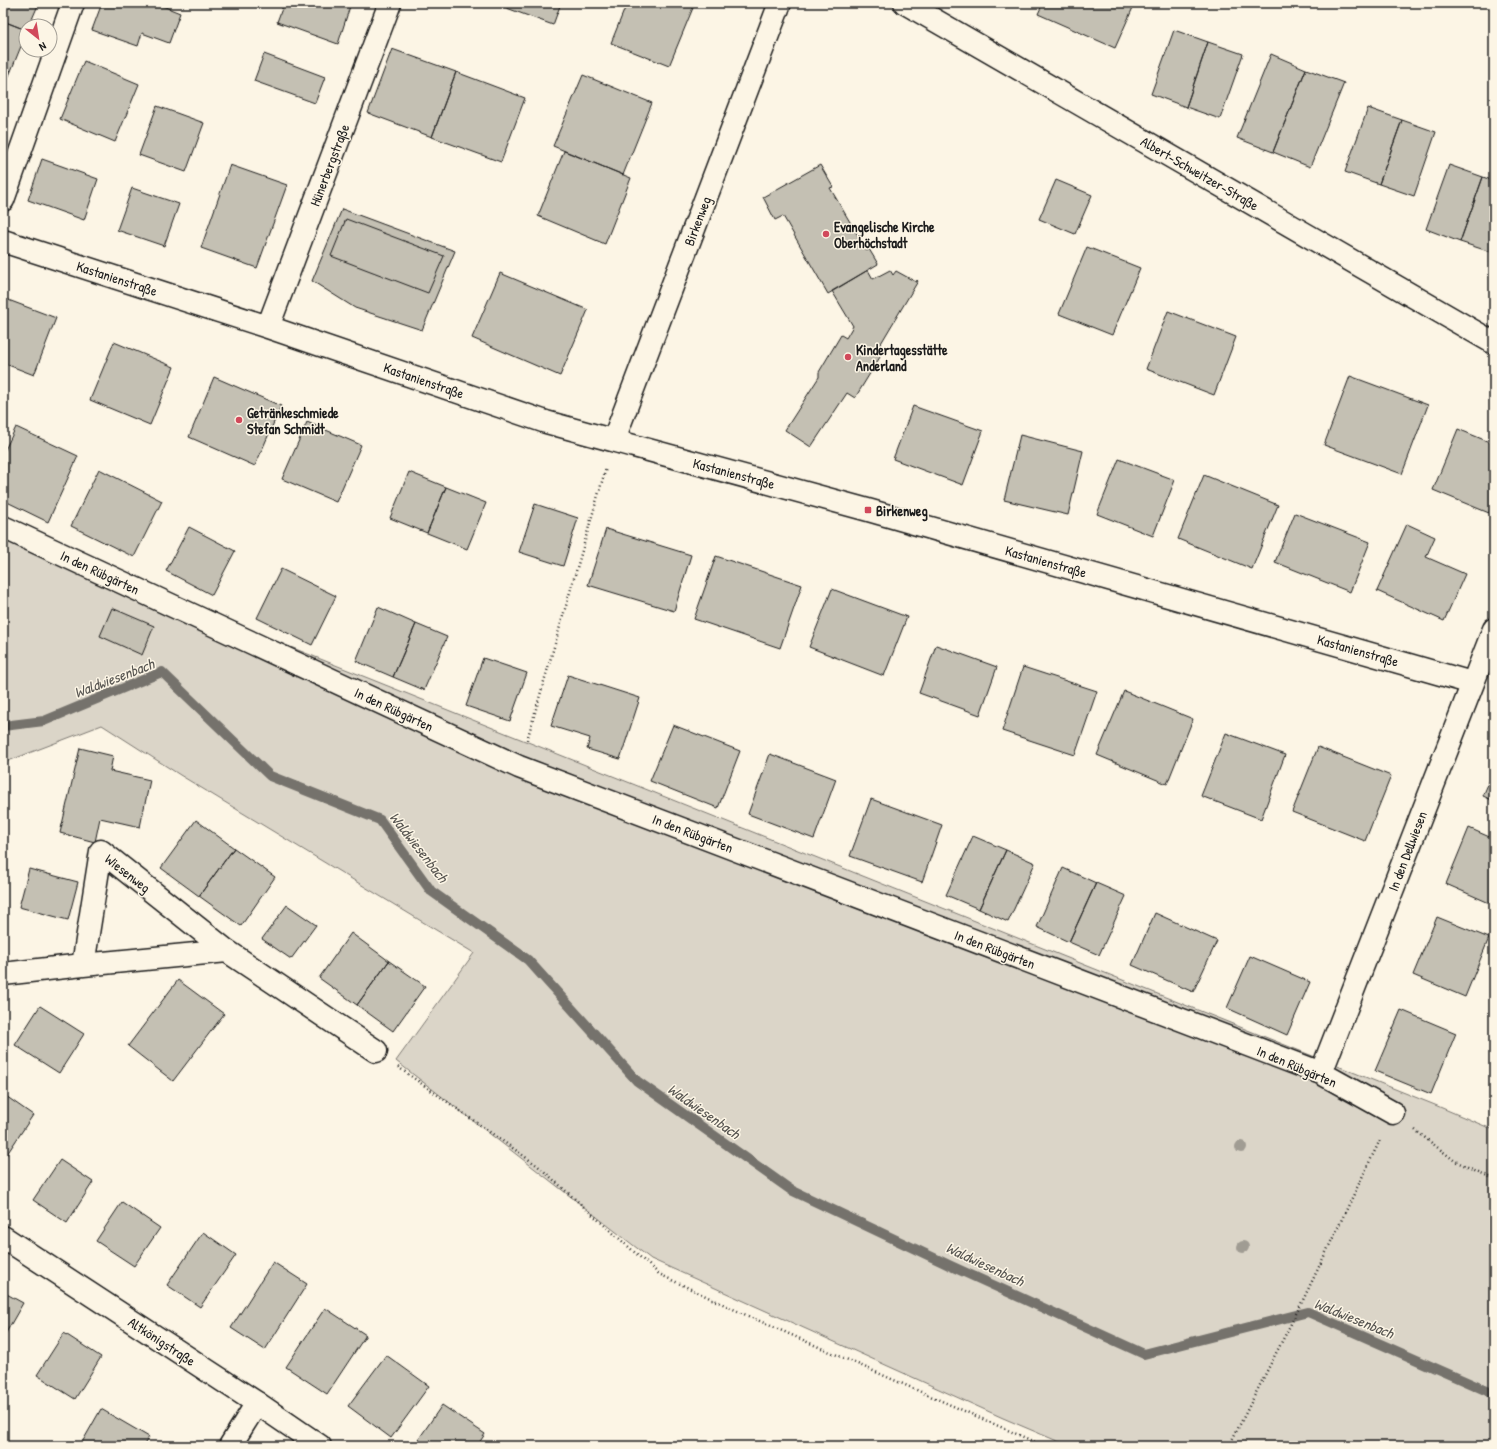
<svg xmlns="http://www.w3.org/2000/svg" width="1497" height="1449" viewBox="0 0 1497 1449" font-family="'Patrick Hand',sans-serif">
	<rect width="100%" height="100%" fill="#fcf5e5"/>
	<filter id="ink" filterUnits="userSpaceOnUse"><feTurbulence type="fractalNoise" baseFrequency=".025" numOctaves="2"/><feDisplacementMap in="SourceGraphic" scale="8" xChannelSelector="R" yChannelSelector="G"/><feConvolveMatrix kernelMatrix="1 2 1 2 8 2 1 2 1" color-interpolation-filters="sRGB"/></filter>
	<g filter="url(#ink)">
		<path fill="#dbd5c8" stroke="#7c7872" d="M3,532L1435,1105L1494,1130V1446H1069L1003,1418L651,1259L396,1061L474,953L180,775L102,725L3,763Z"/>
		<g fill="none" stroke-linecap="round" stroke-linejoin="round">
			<path stroke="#75726c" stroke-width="10" d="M3,726L44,721L162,672L270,776L380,820L431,891L528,960L637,1081L791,1190L951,1266L1144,1354L1308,1312L1494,1394"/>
		</g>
		<path fill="#c4c0b3" stroke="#1c1c1c" d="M3,3H39L29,26H26V30L3,21Z
			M102,3H155L180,13L169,43L142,33L138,46L92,30Z
			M284,3H351L338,44L277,22Z
			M493,3H561L553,25Z
			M627,3H695L669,66L611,43Z
			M1043,3H1135L1115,48L1038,14Z
			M3,21L26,30V34L11,71L3,68Z
			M1174,30L1208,42L1186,107L1151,94Z
			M1208,42L1243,54L1220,119L1186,107Z
			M392,49L456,72L432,137L368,113Z
			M264,54L325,77L315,103L254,81Z
			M1271,54L1306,69L1273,152L1237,138Z
			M84,61L139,84L115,142L60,119Z
			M3,68L11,71L3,90Z
			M1306,69L1344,83L1310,167L1273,152Z
			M456,72L525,98L501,162L432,137Z
			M583,75L652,103L623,175L553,146Z
			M157,106L204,123L186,172L139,155Z
			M1368,108L1402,120L1379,184L1345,172Z
			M1402,120L1436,132L1414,196L1379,184Z
			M564,151L631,178L605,244L538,216Z
			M42,159L98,179L84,220L28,200Z
			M230,165L287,185L257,268L201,248Z
			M820,165L833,187L830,188L867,251L869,249L878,264L828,294L783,216L775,220L763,197Z
			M1449,165L1483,177L1460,242L1426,229Z
			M1483,177L1494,181V253L1460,242Z
			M1056,180L1092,195L1075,234L1039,219Z
			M132,188L179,204L164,246L117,230Z
			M342,209L455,251L422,330L355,308L312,281Z
			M346,219L444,256L428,293L331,256Z
			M1087,247L1140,268L1112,335L1059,314Z
			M868,270L873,279L890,270L893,275L896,271L916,282L917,280L918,281L874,355L880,357L855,398L847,393L811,447L785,430L819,377V372L841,335L846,338L853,326L832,291Z
			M500,273L588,310L560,376L472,338Z
			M3,298L56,318L34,375L3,363Z
			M1168,311L1236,337L1214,395L1146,369Z
			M114,342L174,367L150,425L90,400Z
			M1350,376L1428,405L1402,474L1324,445Z
			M214,377L281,406L255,466L189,437Z
			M913,406L983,431L963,485L893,459Z
			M307,422L361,445L336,502L282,479Z
			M16,427L78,456L48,522L3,500V454Z
			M1458,429L1494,444V501L1489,513L1433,490Z
			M1020,435L1083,451L1068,515L1004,500Z
			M1119,459L1175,480L1153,536L1097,514Z
			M99,469L162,501L134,557L71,526Z
			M409,472L446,487L427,533L390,518Z
			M1204,475L1278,505L1252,569L1178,539Z
			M446,487L486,503L467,549L427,533Z
			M535,504L578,518L563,566L519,552Z
			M1295,513L1370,542L1350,592L1275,562Z
			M1407,524L1435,537L1426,557L1465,574L1444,621L1377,591Z
			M189,527L235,551L212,595L166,571Z
			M606,529L691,555L674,611L588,585Z
			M716,556L802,585L780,648L694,619Z
			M281,569L336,596L312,645L257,618Z
			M832,589L907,617L884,676L809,647Z
			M378,607L416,624L393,677L356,661Z
			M112,608L154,626L142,655L100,636Z
			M416,624L447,637L424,690L393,677Z
			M936,645L997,667L980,715L919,693Z
			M483,658L527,673L510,721L466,706Z
			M1023,667L1097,691L1075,755L1002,731Z
			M568,675L640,698L620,759L587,749L590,738L551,726Z
			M1124,691L1193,719L1167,784L1097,755Z
			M673,725L740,751L718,808L650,781Z
			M1226,733L1285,755L1261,819L1201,796Z
			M1318,747L1391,776L1365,841L1292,812Z
			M80,748L113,756L110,771L150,780L140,827L100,818L95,842L60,833Z
			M770,754L836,779L814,839L748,814Z
			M1494,770V801L1483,796Z
			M871,799L942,825L922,882L850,856Z
			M196,820L234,848L199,896L161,868Z
			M1469,828L1494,839V905L1446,884Z
			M973,836L1006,850L979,909L946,895Z
			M234,848L275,877L241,926L199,896Z
			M1006,850L1035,863L1008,922L979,909Z
			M1063,868L1096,883L1069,942L1037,927Z
			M29,869L78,882L68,920L19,907Z
			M1096,883L1126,896L1099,955L1069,942Z
			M287,905L316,925L291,959L262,939Z
			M1155,913L1217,941L1193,992L1132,965Z
			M1437,917L1489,938L1465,997L1413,975Z
			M351,933L389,961L357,1005L319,978Z
			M1250,956L1310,982L1287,1035L1227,1008Z
			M389,961L425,986L393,1031L357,1005Z
			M178,980L224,1014L173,1081L128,1046Z
			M40,1006L84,1034L59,1073L15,1045Z
			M1401,1010L1456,1033L1431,1094L1375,1071Z
			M3,1094L33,1115L3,1160Z
			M60,1160L93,1182L67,1223L33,1200Z
			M122,1202L160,1228L134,1266L96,1241Z
			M203,1232L236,1255L200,1307L167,1285Z
			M273,1262L307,1284L265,1350L231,1328Z
			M3,1292L23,1303L3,1338Z
			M325,1308L366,1335L327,1394L286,1367Z
			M64,1333L101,1357L75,1399L37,1375Z
			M386,1355L429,1386L391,1438L348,1406Z
			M442,1405L485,1434L477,1446H414Z
			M101,1409L149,1437L143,1446H80Z"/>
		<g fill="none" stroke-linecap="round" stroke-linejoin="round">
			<g stroke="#1c1c1c" stroke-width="25">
				<path id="minor" d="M905,3L1494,343
					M3,241L268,327L546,422L868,510L1472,683
					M268,327L390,3
					M614,439L780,3
					M3,527L519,767L1321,1073L1393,1113
					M83,965L101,851L227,951
					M3,974L83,965L227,951L376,1051
					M1321,1073L1494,629
					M230,1446L257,1403"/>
			</g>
			<g stroke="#1c1c1c" stroke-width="25">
				<path id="tertiary" d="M3,200L73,3
					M3,1237L257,1403L320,1446"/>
			</g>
			<path stroke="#1c1c1c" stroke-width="2.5" stroke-dasharray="1 3" stroke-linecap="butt" d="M527,740L606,468
				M398,1067L538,1166L659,1274L746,1315L1044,1446
				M1415,1130L1455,1161L1494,1179
				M1229,1446L1303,1300L1381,1138"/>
			<use href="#minor" stroke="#fcf5e5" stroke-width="22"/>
			<use href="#tertiary" stroke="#fcf5e5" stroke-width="22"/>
		</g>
		<g fill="#a09c93">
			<circle cx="1241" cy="1147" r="6"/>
			<circle cx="1243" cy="1247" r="6"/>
		</g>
	</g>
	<g fill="#d1495b" stroke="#fcf5e5" stroke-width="1.5">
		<circle cx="826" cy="234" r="4"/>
		<circle cx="848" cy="357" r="4"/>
		<circle cx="239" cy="420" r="4"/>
		<rect x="864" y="506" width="8" height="8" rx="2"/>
	</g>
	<g text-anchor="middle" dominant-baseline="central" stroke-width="3" stroke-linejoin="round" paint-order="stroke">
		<g font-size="14" fill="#1c1c1c" stroke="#fcf5e5">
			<text transform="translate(329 165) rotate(-69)">Hünerbergstraße</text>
			<text transform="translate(1200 173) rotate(30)">Albert-Schweitzer-Straße</text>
			<text transform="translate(697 221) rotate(-69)">Birkenweg</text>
			<text transform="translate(117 278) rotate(18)">Kastanienstraße</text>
			<text transform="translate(424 380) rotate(19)">Kastanienstraße</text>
			<text transform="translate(734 473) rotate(15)">Kastanienstraße</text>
			<text transform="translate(1046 561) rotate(16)">Kastanienstraße</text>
			<text transform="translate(100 572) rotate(25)">In den Rübgärten</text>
			<text transform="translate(1358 650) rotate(16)">Kastanienstraße</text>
			<text transform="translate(394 709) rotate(25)">In den Rübgärten</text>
			<text transform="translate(693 833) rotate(21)">In den Rübgärten</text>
			<text transform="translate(1407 851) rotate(-69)">In den Dellwiesen</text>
			<text transform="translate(128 873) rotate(38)">Wiesenweg</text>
			<text transform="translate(995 949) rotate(21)">In den Rübgärten</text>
			<text transform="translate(1297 1066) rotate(23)">In den Rübgärten</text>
			<text transform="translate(162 1341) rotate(33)">Altkönigstraße</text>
		</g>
		<g font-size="14" font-weight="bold" fill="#1c1c1c" stroke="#fcf5e5" text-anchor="start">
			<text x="834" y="226">Evangelische Kirche<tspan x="834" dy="16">Oberhöchstadt</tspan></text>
			<text x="856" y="349">Kindertagesstätte<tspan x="856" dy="16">Anderland</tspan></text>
			<text x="247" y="412">Getränkeschmiede<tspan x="247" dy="16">Stefan Schmidt</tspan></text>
			<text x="876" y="510">Birkenweg</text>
		</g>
		<g font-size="15" font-style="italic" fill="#575551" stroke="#fcf5e5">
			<text transform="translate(114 678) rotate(-21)">Waldwiesenbach</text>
			<text transform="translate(419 847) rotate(52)">Waldwiesenbach</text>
			<text transform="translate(704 1111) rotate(35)">Waldwiesenbach</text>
			<text transform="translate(985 1264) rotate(25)">Waldwiesenbach</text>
			<text transform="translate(1354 1318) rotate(22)">Waldwiesenbach</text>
		</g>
	</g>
	<rect width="1497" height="1449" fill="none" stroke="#fcf5e5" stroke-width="16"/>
	<rect x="8" y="8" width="1481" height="1433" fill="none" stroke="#1c1c1c" stroke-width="1.5" filter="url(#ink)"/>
	<g transform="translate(38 38) rotate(150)"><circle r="19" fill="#fcf5e5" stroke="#a29e95"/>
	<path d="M0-3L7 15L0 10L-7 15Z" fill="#d1495b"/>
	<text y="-6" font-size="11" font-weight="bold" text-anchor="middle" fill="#1c1c1c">N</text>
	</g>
</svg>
